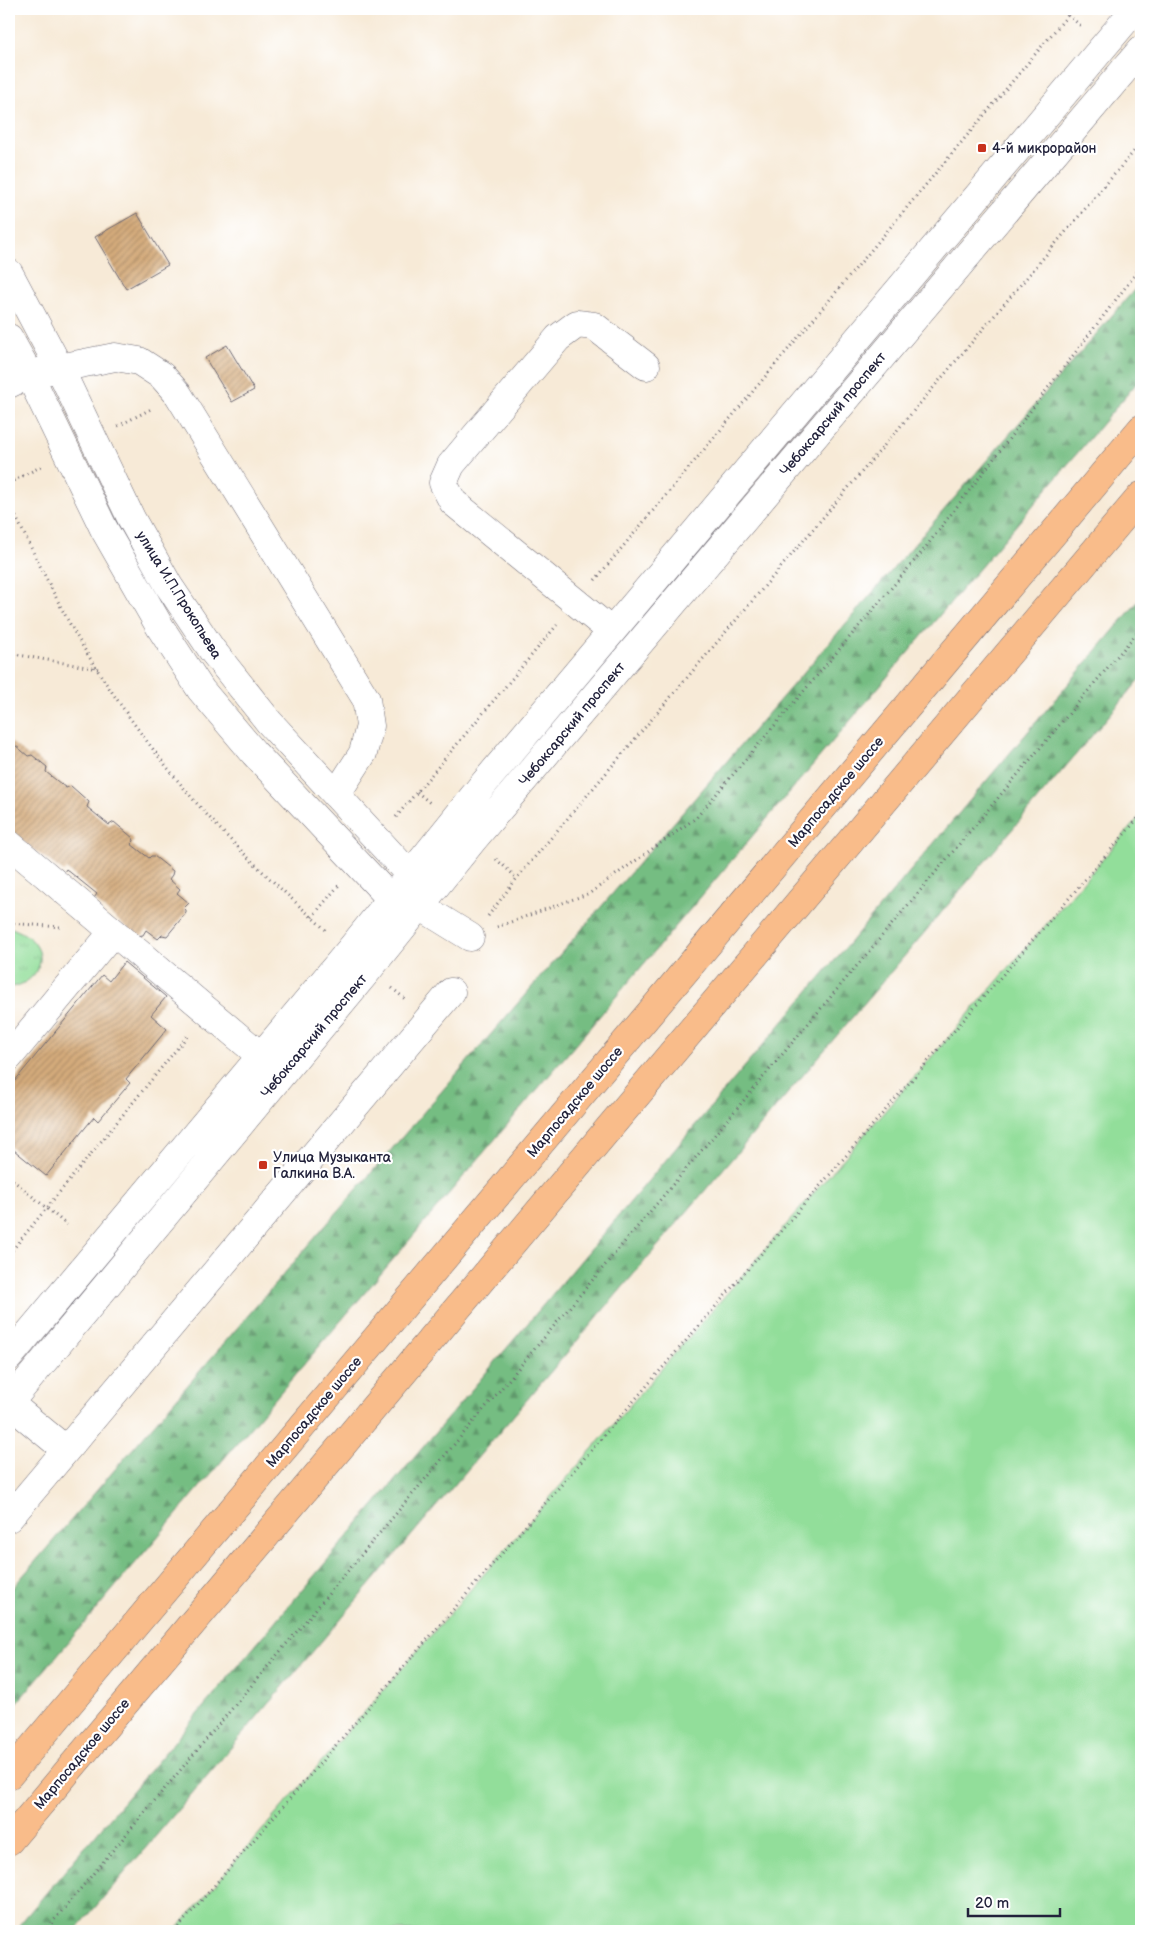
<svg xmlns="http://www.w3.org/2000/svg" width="1150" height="1940" viewBox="0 0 1150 1940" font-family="'Balsamiq Sans',sans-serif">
	<defs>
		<pattern id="forest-firs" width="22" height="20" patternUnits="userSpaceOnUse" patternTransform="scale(1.25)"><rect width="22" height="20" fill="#75bd82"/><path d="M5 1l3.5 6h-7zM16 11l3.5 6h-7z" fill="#60996c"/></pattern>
		<pattern id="park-tufts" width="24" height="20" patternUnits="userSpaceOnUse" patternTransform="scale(1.25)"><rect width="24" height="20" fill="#92de9a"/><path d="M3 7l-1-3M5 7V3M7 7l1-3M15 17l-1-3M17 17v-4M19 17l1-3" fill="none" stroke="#7ebe86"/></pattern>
		<pattern id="building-hatch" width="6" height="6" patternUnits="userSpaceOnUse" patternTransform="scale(1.25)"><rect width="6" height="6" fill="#d4ab7b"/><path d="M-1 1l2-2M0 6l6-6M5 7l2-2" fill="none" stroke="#ac8b66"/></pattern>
	</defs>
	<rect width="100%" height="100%" fill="#fff"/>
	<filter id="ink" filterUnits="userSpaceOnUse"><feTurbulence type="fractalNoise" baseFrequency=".02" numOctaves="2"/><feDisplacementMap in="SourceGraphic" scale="10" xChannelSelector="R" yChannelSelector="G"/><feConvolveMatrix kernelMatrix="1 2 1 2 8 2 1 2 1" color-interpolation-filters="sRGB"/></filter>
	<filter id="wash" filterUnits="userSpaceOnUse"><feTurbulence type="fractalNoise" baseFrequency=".0096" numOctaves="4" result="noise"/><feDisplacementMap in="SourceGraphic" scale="20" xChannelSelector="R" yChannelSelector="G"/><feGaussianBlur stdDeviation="1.12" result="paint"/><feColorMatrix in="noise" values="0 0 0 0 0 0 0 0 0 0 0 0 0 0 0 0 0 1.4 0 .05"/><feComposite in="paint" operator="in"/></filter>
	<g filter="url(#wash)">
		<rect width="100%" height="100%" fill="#f7ead7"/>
		<path fill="#92de9a" stroke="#5a806a" d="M1141,815V1931H175Z"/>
		<path fill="url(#forest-firs)" stroke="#4c705e" d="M1141,282V378L9,1712V1592Z
			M1141,598V678L75,1931H14Z"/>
		<path fill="url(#park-tufts)" stroke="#5a806a" d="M9,927C20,931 31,936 37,947C48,966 28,987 9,987Z"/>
		<g id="blocks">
			<path fill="url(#building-hatch)" d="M137,213L168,265L126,289L95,237Z
				M227,345L254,390L232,402L205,358Z
				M9,740L28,756L32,755L47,767L46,772L66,788L71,786L89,802L87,807L109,825L114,822L133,838L134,841L131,844L149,858L151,856H154L173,871L172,875L169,879L180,889L177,893L189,903L184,908L186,910V913L167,936L162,935L158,939L146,930L143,935L137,936L96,902L94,898L97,894L66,869L64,872L11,833L9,827L12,823L9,820Z
				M124,962L166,997L151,1015L167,1029L126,1079L130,1083L98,1121L94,1117L46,1176L9,1146V1088L102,975L109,981Z"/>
		</g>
	</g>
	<g filter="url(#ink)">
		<use href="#blocks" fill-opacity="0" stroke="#6d6872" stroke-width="1"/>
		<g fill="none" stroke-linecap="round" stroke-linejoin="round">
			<g stroke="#6d6872" stroke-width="29">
				<path id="minor" d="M9,273L60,369L131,518L169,586L212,650L269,722L410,875L416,892
					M9,338L29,374L104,529L160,627L201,690L254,753L391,899
					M9,384L29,374L115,357L139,361L162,376L178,394L366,699L370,726L363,753L336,795
					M611,631L453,502L443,483L451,465L558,338L577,324L594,326L646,366
					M9,844L261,1056
					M402,902L420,906L470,937
					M9,1057L113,932
					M9,1357L349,951L481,787L1135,9
					M9,1403L369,969L473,840L1141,50
					M9,1403L66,1450
					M9,1518L451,992"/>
			</g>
			<g stroke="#6d6872" stroke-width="29">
				<path id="major" d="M9,1775L1141,429
					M9,1841L1141,496"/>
			</g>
			<path stroke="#6d6872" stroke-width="3" stroke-dasharray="1 4" stroke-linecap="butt" d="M1068,15L1082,27
				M118,426L153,408
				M9,483L42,466
				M9,503C31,547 52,592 76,635C110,693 150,748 193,799C234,847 282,890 328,932
				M595,580L1073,9
				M9,651L19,655L98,669
				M417,792L430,803
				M396,817L557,625
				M496,859L517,878
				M488,916L517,878L1141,143
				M312,917L339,885
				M9,923L60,927
				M497,927L590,893L696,818L922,552L1141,267
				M392,988L406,1000
				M9,1177L67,1225
				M9,1254L189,1034
				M45,1931L1141,628
				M175,1931L1141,815"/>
			<use href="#minor" stroke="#fff" stroke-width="28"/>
			<use href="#major" stroke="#f9bc8a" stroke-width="28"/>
		</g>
	</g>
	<g fill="#c8321e" stroke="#fff" stroke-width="2">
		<rect x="977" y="143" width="10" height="10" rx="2.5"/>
		<rect x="258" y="1160" width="10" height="10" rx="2.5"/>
	</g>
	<g text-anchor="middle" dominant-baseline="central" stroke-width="4.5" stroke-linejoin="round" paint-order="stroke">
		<g font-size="14" fill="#22223b" stroke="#fff" text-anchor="start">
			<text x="992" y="148">4-й микрорайон</text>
			<text x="273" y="1157">Улица Музыканта<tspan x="273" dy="16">Галкина В.А.</tspan></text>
		</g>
		<g font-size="14" fill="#22223b" stroke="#fff">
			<text transform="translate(833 414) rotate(-50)">Чебоксарский проспект</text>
			<text transform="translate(179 595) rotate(58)">улица И.П.Прокопьева</text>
			<text transform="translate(572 724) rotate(-50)">Чебоксарский проспект</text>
			<text transform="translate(836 792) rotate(-50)">Марпосадское шоссе</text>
			<text transform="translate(314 1036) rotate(-50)">Чебоксарский проспект</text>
			<text transform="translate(575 1102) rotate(-50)">Марпосадское шоссе</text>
			<text transform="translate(314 1412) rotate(-50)">Марпосадское шоссе</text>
			<text transform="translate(82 1754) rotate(-50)">Марпосадское шоссе</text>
		</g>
	</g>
	<rect width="1150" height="1940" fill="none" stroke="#fff" stroke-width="30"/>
	<path d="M968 1908v8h92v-8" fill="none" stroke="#22223b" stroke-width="2.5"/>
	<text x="975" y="1908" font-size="15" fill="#22223b" stroke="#ffffff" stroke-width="4" paint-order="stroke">20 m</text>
</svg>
